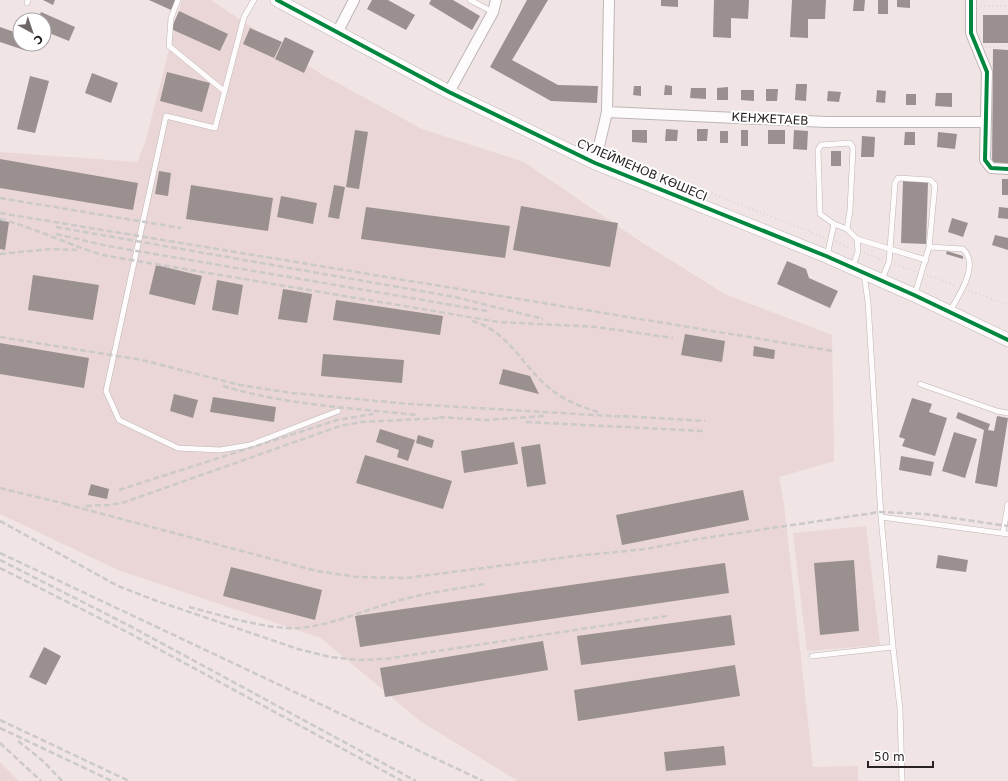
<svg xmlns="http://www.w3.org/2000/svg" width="1008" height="781" viewBox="0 0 1008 781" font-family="'DejaVu Sans',sans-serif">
	<rect width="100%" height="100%" fill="#f0e4e4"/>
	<path fill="#ead6d6" d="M182,0H211L321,74L422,129L524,162L638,240L725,294L832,335L834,461L779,477L784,505L813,767L858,766V781H518L420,721L321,638L118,570L0,514V152L137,162L145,143Z
		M866,526L880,645L807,651L793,533Z
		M0,762L19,781H0Z"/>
	<path fill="#99908f" d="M43,0H55L53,5Z
		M149,0H176L171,10Z
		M372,0H388L415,15L406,30L367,9Z
		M431,0H453L480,16L472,30L429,4Z
		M527,0H548L512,60L558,85L598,86L597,103L551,101L490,67Z
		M661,0H678V7L661,6Z
		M714,0H749L748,19L731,18V38L713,37Z
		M792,0H826L825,19H808V38L790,37Z
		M854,0H865L864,11H853Z
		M878,0H888V14H878Z
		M897,0H910V8L897,7Z
		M179,11L228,34L220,51L171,29Z
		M41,12L75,27L69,41L44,31V20H38Z
		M983,15H1008V43H983Z
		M0,27L20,34V44H29L27,51L0,42Z
		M250,28L282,42L274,58L243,44Z
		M285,37L314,51L304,73L275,59Z
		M993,49L1008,50V167H992Z
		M167,72L210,83L202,112L160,101Z
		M92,73L118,83L111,103L85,93Z
		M30,76L49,81L35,133L17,129Z
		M796,84H807L806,101L795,100Z
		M665,85L672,86V95H664Z
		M634,86H641V96L633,95Z
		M728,87V100H717V88Z
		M691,88H706V99L690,98Z
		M766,89H778L777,101H766Z
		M741,90H754V101L741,100Z
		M877,90L886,91L885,103L876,102Z
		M828,91L841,92L839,102L827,101Z
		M936,93H952V107L935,106Z
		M906,94H916V105H906Z
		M666,129L678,130L677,141H665Z
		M697,129H708L707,141H697Z
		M355,130L368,132L359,189L346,187Z
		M632,130H647V143L632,142Z
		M741,130H748V146H741Z
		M768,130H785V144H768Z
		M794,130L808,131L807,150L793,149Z
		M720,131H728V143H720Z
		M905,132H915V145H904Z
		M938,132L957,134L955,149L937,147Z
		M862,136L875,137L874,157H861Z
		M831,151H841V166H831Z
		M0,159L138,183L133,210L0,188Z
		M159,171L171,173L168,196L155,194Z
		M1002,179H1008V195H1002Z
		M903,181L928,182L926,244L901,243Z
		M191,185L273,198L268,231L186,219Z
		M334,185L345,187L339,219L328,217Z
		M281,196L317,203L313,224L277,217Z
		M521,206L618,223L610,267L513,250Z
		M366,207L510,226L505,258L361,239Z
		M999,207L1008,208V219L998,218Z
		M952,218L968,223L963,237L948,232Z
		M0,220L9,222L5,250L0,249Z
		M995,235L1008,238V250L992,245Z
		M947,251L963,256V259L946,254Z
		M787,261L806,269L809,278L838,291L830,308L777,284Z
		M156,265L202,276L195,305L149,294Z
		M33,275L99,285L93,320L28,310Z
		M217,280L243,285L238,315L212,310Z
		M283,289L312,294L307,323L278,319Z
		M336,300L443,316L440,335L333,320Z
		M685,334L725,341L722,362L681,355Z
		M0,343L89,358L84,388L0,374Z
		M754,346L775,350L774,359L753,356Z
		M323,354L404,360L402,383L321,376Z
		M503,369L530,376L539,394L499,384Z
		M174,394L198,400L193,418L170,411Z
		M213,397L276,407L274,422L210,412Z
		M912,398L932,404L929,412L947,418L935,456L902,446L905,439L899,437Z
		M958,412L990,424L988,430L994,431L997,416L1008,418L997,487L975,483L984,430L956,418Z
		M380,429L415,440L408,461L397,457L399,450L376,442Z
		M954,432L977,439L965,478L942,471Z
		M418,435L434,440L432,448L416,443Z
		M514,442L518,464L464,473L461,451Z
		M540,444L546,484L527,487L521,447Z
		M365,455L452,481L443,509L356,483Z
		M901,456L934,462L931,476L899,470Z
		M91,484L109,489L107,499L88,495Z
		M743,490L749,520L622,545L616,515Z
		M938,555L968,560L966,572L936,568Z
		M854,560L859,631L820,635L814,563Z
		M725,563L729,593L360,647L355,616Z
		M231,567L322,590L315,620L223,596Z
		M731,615L735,645L581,665L577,636Z
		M543,641L548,670L385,697L380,668Z
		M44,647L61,656L46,685L29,677Z
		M735,665L740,696L578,721L574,690Z
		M724,746L726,765L666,771L664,752Z"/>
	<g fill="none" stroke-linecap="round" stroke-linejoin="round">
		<g stroke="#beb6b6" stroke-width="6">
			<path id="service" d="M178,0L171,18L169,46L224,91
				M254,0L244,17L215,128L166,116L106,391L119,420L178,448L220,450L250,445L338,411
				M470,0L493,12
				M27,3L28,0
				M847,229L850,210L853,148L850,143L821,145L818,150L820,214L834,224L847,229L857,239L890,249L889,262L882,279
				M827,256L834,224
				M926,260L890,249L895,183L898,178L930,180L935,185L929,247L963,249C980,265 959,295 950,311
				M853,267L858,251L857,239
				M864,274L868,302L881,517L893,647L900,709L902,781
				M915,294L929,247
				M920,384L997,411L1008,413
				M881,517L1008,534
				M1003,533L1008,504
				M812,656L893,647"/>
		</g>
		<g stroke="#beb6b6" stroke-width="12">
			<path id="minor" d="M971,0V33L987,72L985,160L991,168L1008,169
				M337,33L354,0
				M449,92L493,12L496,0
				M607,112L609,0
				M595,163L607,112L827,122H986"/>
		</g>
		<g stroke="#beb6b6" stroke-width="14">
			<path id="tertiary" d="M277,0L449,92L595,163L826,256L914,295L1008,340"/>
		</g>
		<path stroke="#d7d4d4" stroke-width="1.5" stroke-dasharray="1 3" stroke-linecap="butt" d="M980,6H1008
			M986,47L1008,46
			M607,153L824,237
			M836,242L851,248
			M864,253L883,260
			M895,264L915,271
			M927,275L957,286
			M968,290L1008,305"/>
		<use href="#service" stroke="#fdfbfb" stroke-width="5"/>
		<use href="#minor" stroke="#fdfbfb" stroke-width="10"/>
		<use href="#tertiary" stroke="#fdfbfb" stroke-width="13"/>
		<path stroke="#cbc9c9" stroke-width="2.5" stroke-dasharray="6 3" stroke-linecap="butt" d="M0,198L181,228
			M0,213L833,351
			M0,219C35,228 67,244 102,255L499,322L597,327L673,338
			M56,227L455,297L543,319
			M56,234L108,246L487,311
			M0,254L50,249L77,250
			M472,321C507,330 523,366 548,387C563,400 579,406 598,412
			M0,337L142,360L240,385L292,393L410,404L628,417
			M223,386C285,405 353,408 417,415
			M623,416L705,421
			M439,417L486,420L544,416
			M526,422L703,431
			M0,488L70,505
			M119,490L337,420L373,414
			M65,504L317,571L357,577L406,578L576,556L646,549L698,539L880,512L925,514L1008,526
			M86,506L109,505L125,502L340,426L361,422L443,418
			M0,521L118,586L157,601L298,649L330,657L359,660L385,659L667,616
			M0,553L483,781
			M0,560L128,625L416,781
			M0,568L129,633L402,781
			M189,607C221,615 267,630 300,628C332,625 365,610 397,601C425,593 455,589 484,584
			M0,720L129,781
			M0,728L112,781
			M18,741L43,761L62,781
			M0,743L41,781"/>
		<g stroke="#fff" stroke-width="6">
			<path id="cycleway" d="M277,0L449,92L595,163L826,256L914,295L1008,340
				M971,0V33L987,72L985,160L991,168L1008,169"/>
		</g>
		<use href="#cycleway" stroke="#00873e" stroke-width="4"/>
	</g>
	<g text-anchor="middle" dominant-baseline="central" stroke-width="4" stroke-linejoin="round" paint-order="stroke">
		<g font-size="12" fill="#292222" stroke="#fff">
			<text transform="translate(770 119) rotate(3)">КЕНЖЕТАЕВ</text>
			<text transform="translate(642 170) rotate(23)">СҮЛЕЙМЕНОВ КӨШЕСІ</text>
		</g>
	</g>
	<g transform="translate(32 32) rotate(140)"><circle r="19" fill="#ffffff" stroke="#a9a7a7"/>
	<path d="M0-3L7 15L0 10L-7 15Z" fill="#6f6666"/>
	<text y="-6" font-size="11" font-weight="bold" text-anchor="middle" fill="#292222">С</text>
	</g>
	<path d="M868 761v6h65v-6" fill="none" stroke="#292222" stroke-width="2"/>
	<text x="874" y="761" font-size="12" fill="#292222" stroke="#ffffff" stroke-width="3" paint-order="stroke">50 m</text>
</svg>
